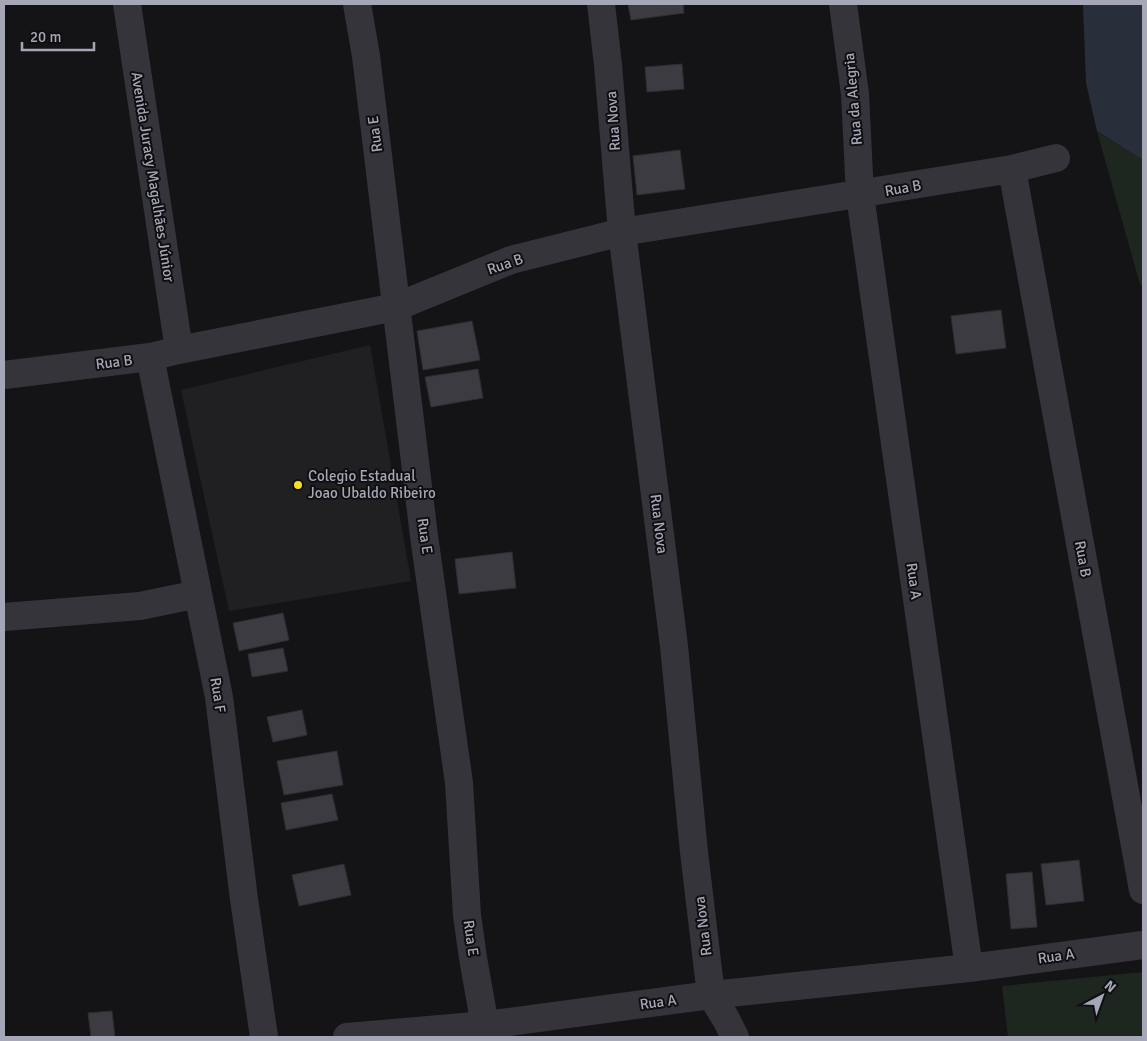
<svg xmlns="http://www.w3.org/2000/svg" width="1147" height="1041" viewBox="0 0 1147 1041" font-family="Signika,sans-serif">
	<rect width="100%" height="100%" fill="#141416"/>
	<path fill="#202023" d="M370,345L411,581L229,611L181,390Z"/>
	<path fill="#1e2620" d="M1097,131L1143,160V289L1139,281Z
		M1143,972V1037H1008L1002,986Z"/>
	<path fill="#292f3a" d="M1083,4H1143V160L1097,131L1086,83Z"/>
	<path fill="#3b3b41" stroke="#2e2e32" d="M628,4H683L684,13L631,20Z
		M682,64L684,89L647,92L645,67Z
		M680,150L685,189L637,195L633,156Z
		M1001,310L1006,348L956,354L951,316Z
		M472,321L480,360L423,370L417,331Z
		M478,369L483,398L431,407L425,377Z
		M512,552L516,588L459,594L455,559Z
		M283,613L289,640L239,651L233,623Z
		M283,648L288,671L252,677L248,654Z
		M302,710L307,735L273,742L267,717Z
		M337,751L343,785L284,795L277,761Z
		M332,794L338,820L286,830L281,803Z
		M1079,860L1084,901L1046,905L1041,864Z
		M344,864L351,895L299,906L292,875Z
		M1032,872L1037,927L1011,929L1006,874Z
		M112,1011L115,1037H91L88,1013Z"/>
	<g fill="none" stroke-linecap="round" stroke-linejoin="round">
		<path stroke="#35343b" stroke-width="28" d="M127,4L179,350
			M357,4L366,56L424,536L459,783L467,915L473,958L487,1037
			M601,4L608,65L622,232L674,646L694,852L711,995L726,1019L735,1037
			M843,4L855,94L860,195L969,968
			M1012,169L1143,890
			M150,357L219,697L244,899L264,1037
			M4,375L150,357L179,350L396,307L511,260L622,232L1012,169L1056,158
			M4,617L140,606L198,594
			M347,1037L486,1025L711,995L969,968L1143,945"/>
	</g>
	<circle fill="#fcdd25" stroke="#0f0f11" stroke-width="2" cx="298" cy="485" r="5"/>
	<g text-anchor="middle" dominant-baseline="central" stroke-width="4" stroke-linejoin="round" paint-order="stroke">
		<g font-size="15" fill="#a5a7b7" stroke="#0f0f11">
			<text transform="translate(853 99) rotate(-95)">Rua da Alegria</text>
			<text transform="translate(613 121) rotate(-94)">Rua Nova</text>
			<text transform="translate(375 134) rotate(-97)">Rua E</text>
			<text transform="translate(153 177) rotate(81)">Avenida Juracy Magalhães Júnior</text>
			<text transform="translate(903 188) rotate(-10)">Rua B</text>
			<text transform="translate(505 264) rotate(-19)">Rua B</text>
			<text transform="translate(114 362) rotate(-7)">Rua B</text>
			<text transform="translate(659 524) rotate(83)">Rua Nova</text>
			<text transform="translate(425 536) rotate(82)">Rua E</text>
			<text transform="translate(1083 559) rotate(80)">Rua B</text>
			<text transform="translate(914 581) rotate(82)">Rua A</text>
			<text transform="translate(218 695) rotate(81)">Rua F</text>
			<text transform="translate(703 926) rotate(-97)">Rua Nova</text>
			<text transform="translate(471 938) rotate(82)">Rua E</text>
			<text transform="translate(1056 956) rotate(-8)">Rua A</text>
			<text transform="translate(658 1002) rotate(-8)">Rua A</text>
		</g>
		<g font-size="15" fill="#a5a7b7" stroke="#0f0f11" text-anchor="start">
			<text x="308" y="476">Colegio Estadual<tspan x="308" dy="17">Joao Ubaldo Ribeiro</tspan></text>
		</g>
	</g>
	<rect width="1147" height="1041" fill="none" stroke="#a5a7b7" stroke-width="10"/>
	<g transform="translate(1102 996) rotate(41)" stroke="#0f0f11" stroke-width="4" paint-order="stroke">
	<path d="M0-4L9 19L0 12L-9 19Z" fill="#a5a7b7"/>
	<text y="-8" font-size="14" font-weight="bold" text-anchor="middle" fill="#a5a7b7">N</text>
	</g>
	<path d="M22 42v8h72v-8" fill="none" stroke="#a5a7b7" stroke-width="2.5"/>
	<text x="30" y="42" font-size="15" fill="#a5a7b7" stroke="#0f0f11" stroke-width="4" paint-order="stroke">20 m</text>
</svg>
